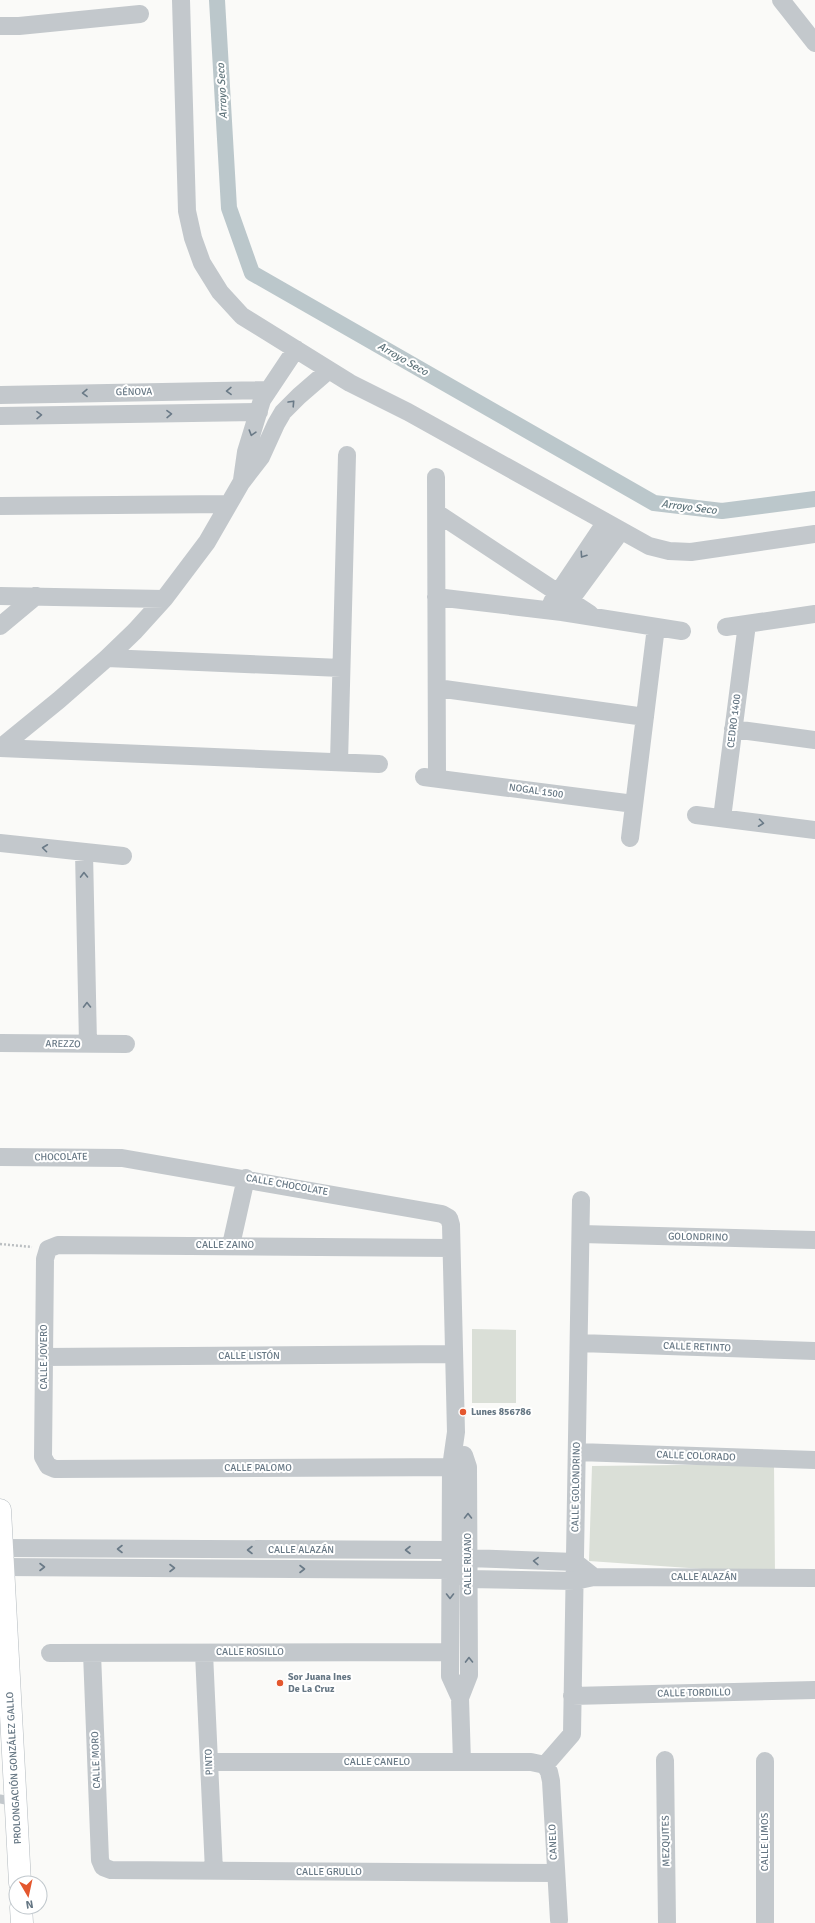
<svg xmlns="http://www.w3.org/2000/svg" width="815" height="1923" viewBox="0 0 815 1923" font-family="Signika,sans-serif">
	<rect width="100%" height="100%" fill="#fafaf8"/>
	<path fill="#dadfd7" d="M472,1329L516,1330V1403H472Z
		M774,1464L775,1574L589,1561L592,1466Z"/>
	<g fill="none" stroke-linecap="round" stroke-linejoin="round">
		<path stroke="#bbc7cb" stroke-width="16" d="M217,0L229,208L252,273L654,503L722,511L815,499"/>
		<g stroke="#b3babf" stroke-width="23">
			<path id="secondary" d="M0,1510L20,1883
				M21,1907L22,1923"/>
		</g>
		<path stroke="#bbbfc2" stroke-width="2.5" stroke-dasharray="2 2" stroke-linecap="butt" d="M0,1244L32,1247"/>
		<path stroke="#c3c8cc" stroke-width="9" d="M0,1799L15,1802"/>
		<path stroke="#c3c8cc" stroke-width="18" d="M181,0L187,211L193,238L202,263L220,292L242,316L350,383L408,412L649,546L669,551L691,552L815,534
			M781,0L815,43
			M0,26H19L140,14
			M0,395L268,390
			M0,416L259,412
			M436,477L437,778
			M242,480L246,452L262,400L296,349
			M0,506L229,504
			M437,513L590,614
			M0,596L164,599
			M436,597L562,612L682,631
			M552,602L605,523
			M563,610L621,531
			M0,626L36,596
			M726,627L815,614
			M107,658L341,668
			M437,688L645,717
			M733,729L815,740
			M0,748L59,700L107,658L135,631L164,599L207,542L241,483L261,457L276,424L283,412L299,396L329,370
			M0,748L379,764
			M339,762L347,455
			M424,777L634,804
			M696,815L815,830
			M722,818L747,624
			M630,838L656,627
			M0,843L123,856
			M84,852L88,1044
			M0,1043L126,1044
			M0,1157L122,1158L442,1214L449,1218L451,1225L456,1432L451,1467L450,1676L460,1698
			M581,1234L815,1240
			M231,1245L246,1178
			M451,1248L58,1245L48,1249L45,1259L43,1457L48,1466L55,1469L468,1467
			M579,1343L815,1351
			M44,1357L454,1354
			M577,1452L815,1460
			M2,1548L450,1550L468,1558L575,1562L594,1577
			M3,1567L450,1570L468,1579L575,1581L594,1577L815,1578
			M50,1653L450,1652
			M92,1653L100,1860L103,1867L111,1870L555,1873
			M204,1653L214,1871
			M572,1696L815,1690
			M665,1760L667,1923
			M209,1762H531L545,1765
			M462,1762L460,1698L469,1675L468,1467L464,1455
			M545,1765L572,1734L581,1200
			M545,1765L549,1772L551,1781L559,1920
			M765,1923V1761"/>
		<use href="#secondary" stroke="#fff" stroke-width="22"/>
	</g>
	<defs><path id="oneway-chevron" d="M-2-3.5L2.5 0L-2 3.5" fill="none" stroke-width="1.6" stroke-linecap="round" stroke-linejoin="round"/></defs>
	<g stroke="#6a7a87">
		<use href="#oneway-chevron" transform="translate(229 391) rotate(179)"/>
		<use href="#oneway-chevron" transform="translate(85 393) rotate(179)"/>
		<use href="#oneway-chevron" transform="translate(292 403) rotate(-47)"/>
		<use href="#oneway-chevron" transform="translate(169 414) rotate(-1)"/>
		<use href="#oneway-chevron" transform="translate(39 415) rotate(-1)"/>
		<use href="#oneway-chevron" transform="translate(252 433) rotate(107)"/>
		<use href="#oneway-chevron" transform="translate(583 555) rotate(124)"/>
		<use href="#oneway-chevron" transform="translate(761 823) rotate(7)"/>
		<use href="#oneway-chevron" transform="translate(45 848) rotate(-173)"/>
		<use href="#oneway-chevron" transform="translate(84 875) rotate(-91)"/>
		<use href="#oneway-chevron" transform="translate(87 1005) rotate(-91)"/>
		<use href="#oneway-chevron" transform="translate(468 1516) rotate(-90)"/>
		<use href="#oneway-chevron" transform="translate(120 1549) rotate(-180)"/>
		<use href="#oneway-chevron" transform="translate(250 1550) rotate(-180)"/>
		<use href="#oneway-chevron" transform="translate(408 1550) rotate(-180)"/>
		<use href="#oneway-chevron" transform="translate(536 1561) rotate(-178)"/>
		<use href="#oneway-chevron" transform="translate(42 1567)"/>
		<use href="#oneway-chevron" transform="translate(172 1568)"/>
		<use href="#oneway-chevron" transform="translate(302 1569)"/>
		<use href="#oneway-chevron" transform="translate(450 1596) rotate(90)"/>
		<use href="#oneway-chevron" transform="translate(469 1660) rotate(-91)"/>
	</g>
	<g fill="#e4572e" stroke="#fff" stroke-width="1.5">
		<circle cx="463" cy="1412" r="4"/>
		<circle cx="280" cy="1683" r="4"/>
	</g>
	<g text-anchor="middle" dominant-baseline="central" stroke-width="4" stroke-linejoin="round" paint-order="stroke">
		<g font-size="10" fill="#657683" stroke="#fff">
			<text transform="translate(134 392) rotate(-1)">GÉNOVA</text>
			<text transform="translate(734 721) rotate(-83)">CEDRO 1400</text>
			<text transform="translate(536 791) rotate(8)">NOGAL 1500</text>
			<text transform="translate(63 1044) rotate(1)">AREZZO</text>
			<text transform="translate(61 1157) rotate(-1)">CHOCOLATE</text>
			<text transform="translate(287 1185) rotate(10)">CALLE CHOCOLATE</text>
			<text transform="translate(698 1237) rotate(1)">GOLONDRINO</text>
			<text x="225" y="1245">CALLE ZAINO</text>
			<text transform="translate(697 1347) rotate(2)">CALLE RETINTO</text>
			<text x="249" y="1356">CALLE LISTÓN</text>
			<text transform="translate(44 1357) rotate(-90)">CALLE JOVERO</text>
			<text transform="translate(696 1456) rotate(2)">CALLE COLORADO</text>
			<text x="258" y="1468">CALLE PALOMO</text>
			<text transform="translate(576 1487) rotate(-89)">CALLE GOLONDRINO</text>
			<text x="301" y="1550">CALLE ALAZÁN</text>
			<text transform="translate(468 1564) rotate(-90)">CALLE RUANO</text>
			<text x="704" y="1577">CALLE ALAZÁN</text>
			<text x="250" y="1652">CALLE ROSILLO</text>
			<text transform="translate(694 1693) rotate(-1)">CALLE TORDILLO</text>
			<text transform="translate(96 1760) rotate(-92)">CALLE MORO</text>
			<text transform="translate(209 1762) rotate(-92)">PINTO</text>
			<text x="377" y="1762">CALLE CANELO</text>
			<text transform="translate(14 1768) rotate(-93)">PROLONGACIÓN GONZÁLEZ GALLO</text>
			<text transform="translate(666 1841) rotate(-91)">MEZQUITES</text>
			<text transform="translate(553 1842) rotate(-92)">CANELO</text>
			<text transform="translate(765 1842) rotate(-90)">CALLE LIMOS</text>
			<text x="329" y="1872">CALLE GRULLO</text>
		</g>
		<g font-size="10" font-weight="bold" fill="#657683" stroke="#fff" text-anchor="start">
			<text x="471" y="1412">Lunes 856786</text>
			<text x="288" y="1677">Sor Juana Ines<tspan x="288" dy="12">De La Cruz</tspan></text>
		</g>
		<g font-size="11" font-style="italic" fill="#60757c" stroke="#fff">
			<text transform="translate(222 91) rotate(-93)">Arroyo Seco</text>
			<text transform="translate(403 359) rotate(30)">Arroyo Seco</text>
			<text transform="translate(689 507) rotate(7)">Arroyo Seco</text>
		</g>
	</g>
	<g transform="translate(28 1895) rotate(171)"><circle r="19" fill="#ffffff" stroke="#c1c8cd"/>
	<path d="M0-3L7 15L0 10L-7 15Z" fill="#e4572e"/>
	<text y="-6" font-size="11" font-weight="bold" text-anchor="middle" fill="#657683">N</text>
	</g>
</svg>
